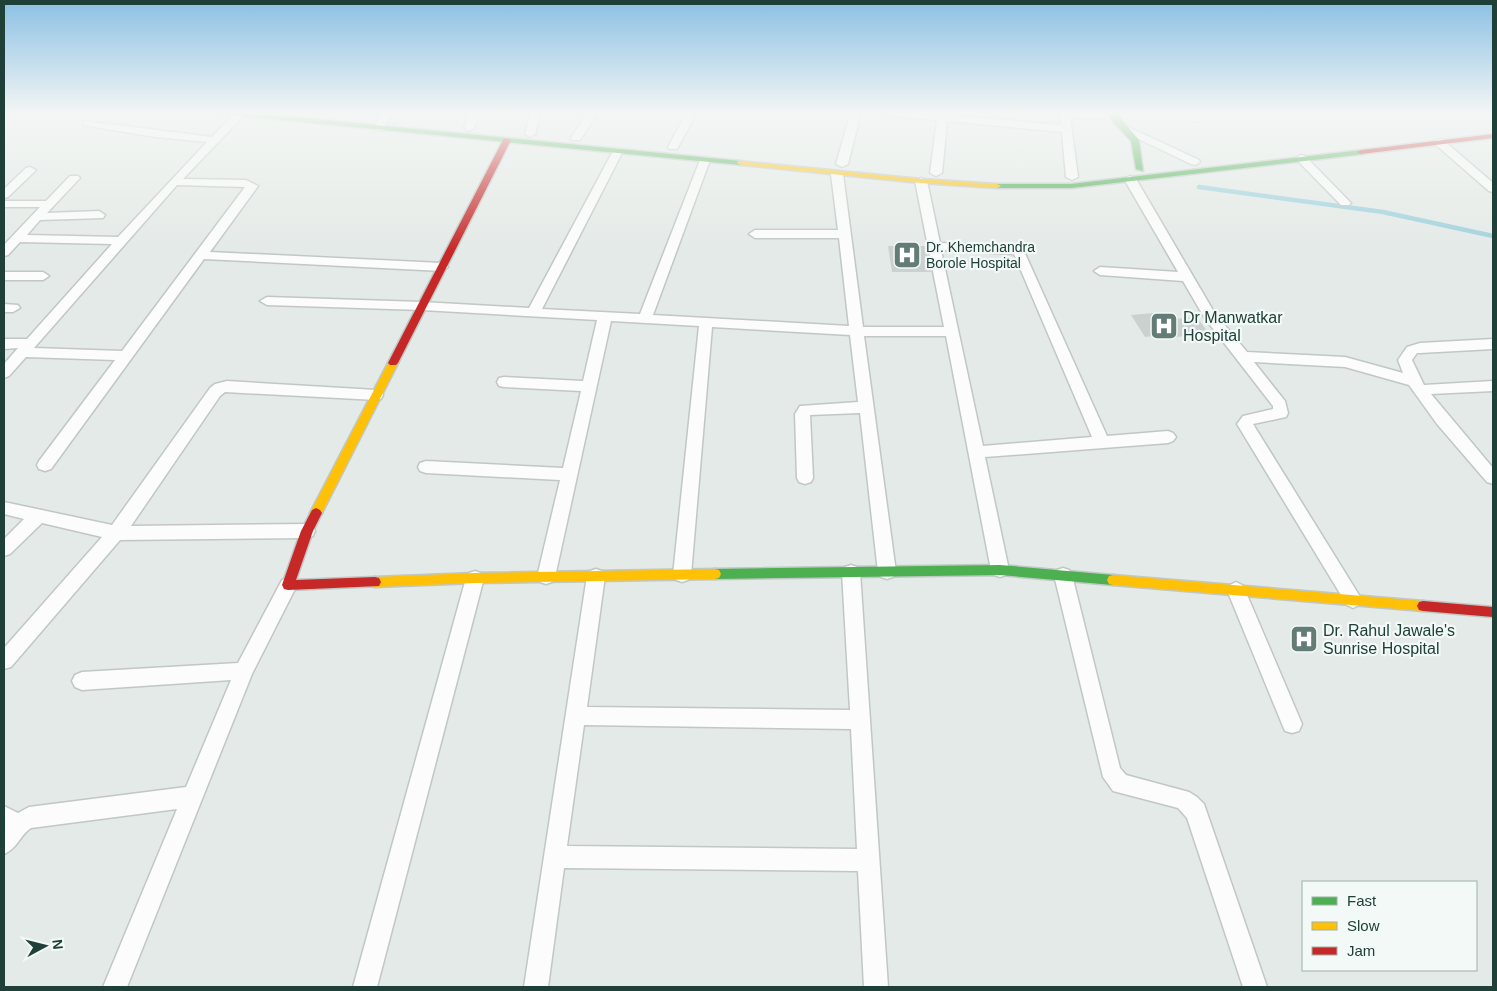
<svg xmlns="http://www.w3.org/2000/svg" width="1497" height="991" viewBox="0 0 1497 991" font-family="Arial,sans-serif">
	<rect width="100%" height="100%" fill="#e4eae7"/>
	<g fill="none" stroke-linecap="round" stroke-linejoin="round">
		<path stroke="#9fd1dd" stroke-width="4.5" d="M1199,187L1383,212L1493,236"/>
	</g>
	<path fill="#cad1cf" d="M888,246H926L931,272H892Z
		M1154,313L1157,317L1173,316L1175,319L1197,317L1209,334L1164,338L1162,335L1145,337L1131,315Z"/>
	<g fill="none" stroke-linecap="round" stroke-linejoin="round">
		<g stroke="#c1c7c5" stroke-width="3">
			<path id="street" d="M236,112H247L183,179L246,180L258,186L210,252L442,263L448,267L442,271L204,259L51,469L45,471L39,469L37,465L39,461L115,360L26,357L9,376L4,378V364L18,348L4,349V339H27L112,244L20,242L8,255L4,256V245L40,207H4V201H46L70,176H78L80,178L78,180L47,213L99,211L105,215L103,218L40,220L27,235L118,237L207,142L156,137L88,126L84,125L83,123L84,121L212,137ZM177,185L245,187L122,351L34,348Z
				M382,112H392L383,130H375L374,128Z
				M470,112H480L474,128L469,131L464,128Z
				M531,112H541L535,134L530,137L525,134Z
				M588,112H598L580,140H572L571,138Z
				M687,112H697L677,149H669L668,147Z
				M851,112H861L848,164L842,167L836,164Z
				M879,112L938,114V112H948V115L1061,125L1060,116L1066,112L1113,113L1118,116L1113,119L1070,117L1078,177L1072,180L1066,177L1062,132L947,121L942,173L936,176L930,173L937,120L884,115Z
				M1183,112H1194L1201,119L1200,121H1192Z
				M1124,125L1199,160L1200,162L1195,165L1191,164L1120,130L1119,128L1120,126Z
				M1439,139L1443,140L1493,183V192L1489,191L1435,144L1434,142Z
				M618,148L623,151L542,309L640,314L700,160L705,157L710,160L653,315L849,326L839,238H755L749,234L755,230H838L831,174L837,171L843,174L863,327H944L915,181L921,178L927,181L940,243L1011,246L1023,249L1107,436L1168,431L1173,433L1176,437L1173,441L1168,443L985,457L1009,570L1006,575L1000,577L994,575L991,570L946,336H864L896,572L893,577L887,579L881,577L878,572L860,413L810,415L813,478L811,482L805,484L799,482L797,478L795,414L800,406L858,402L850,335L712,327L691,575L688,580L682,582L676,580L673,575L699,326L611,321L555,577L552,582L546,584L540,582L537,577L560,480L426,473L420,471L418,467L420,463L426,461L563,468L581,391L504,387L499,386L497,382L499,378L504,377L583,381L597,320L422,310L267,305L260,301L267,297L422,302L529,308L613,151ZM941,250L1014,254L1092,437L983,446Z
				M1301,155L1305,156L1349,201L1351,203L1349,205H1341L1297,160L1296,158Z
				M30,167L36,170L34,172L8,197L4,198V189L26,168Z
				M1130,176L1136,179L1214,312L1247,352L1345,357L1403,373L1398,360L1407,347L1420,343L1493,339V349L1420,353H1417L1412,360L1424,385L1493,381V391L1431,394L1493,468V484L1487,482L1437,424L1409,385L1345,367L1254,362L1285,401L1288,413L1286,417L1253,424L1359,595L1362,600L1359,605L1353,608L1347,605L1237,424L1243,416L1273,409V406L1204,317L1183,281L1100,275L1094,271L1100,267L1178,272L1124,179Z
				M4,272H43L49,276L43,280H4Z
				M4,304L18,305L20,308L13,312H4Z
				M227,381L376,390L381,391L383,395L381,399L376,400L225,392L220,396L131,526L307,524L313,526L315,531L313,536L307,538L120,540L11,667L4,669V648L102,537L42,523L10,554L4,556V539L24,519L4,514V502L112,525L210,388L215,384Z
				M851,565L857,567L860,572L888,987H864L858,871L564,868L548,987H524L587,576L590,571L596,569L602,571L605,576L587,707L850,710L842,572L845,567ZM584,725L851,729L857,849L567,846Z
				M1063,568L1069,570L1072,575L1120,768L1126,775L1189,792L1197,797L1204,804L1267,987H1243L1187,818L1178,808L1113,791L1103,777L1054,575L1057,570Z
				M475,571L481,573L484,578L377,987H353L466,578L469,573Z
				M288,578L294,580L297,585L252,674L127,987H103L177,809L31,828C20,835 17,849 4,854V806L18,813L29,807L186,787L231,680L82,690L75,687L72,681L75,675L82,672L238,663L282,580Z
				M1236,582L1242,585L1245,590L1302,724L1299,731L1292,733L1285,731L1282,724L1227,590L1230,585Z"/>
		</g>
		<g stroke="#bfc8c5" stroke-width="3">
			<path id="fast" d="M217,112H243L741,161L745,163L741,165L221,114Z
				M1107,112H1115L1139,140L1143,171L1136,169L1131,141L1112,121Z
				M1361,150H1364V154L1071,188H997L993,186L997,184H1071Z
				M1000,565L1113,575L1117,576L1119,580L1117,584L1113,585L1000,575L715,579L711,578L709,574L711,570L715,569Z"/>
		</g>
		<g stroke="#bfc8c5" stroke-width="3">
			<path id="slow" d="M738,161L921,179L997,184L1001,186L997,188L921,183L741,165L737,163Z
				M393,360L398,363L322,513L320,516H312L310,513L388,363Z
				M715,569L719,570L721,574L719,578L715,579L475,583L375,587L371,586L369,582L371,578L375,577L475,573Z
				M1113,575L1423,601L1427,602L1429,606L1427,610L1423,611L1113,585L1109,584L1107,580L1109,576Z"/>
		</g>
		<g stroke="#bfc8c5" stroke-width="3">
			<path id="jam" d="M1493,134V138L1361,154L1357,152L1361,150Z
				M504,138L511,140L398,363L396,365H390L388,363Z
				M316,508L320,510L322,513L313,531L296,580L375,577L379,578L381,582L379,586L288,590L284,589L282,585L301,531L312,510Z
				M1423,601L1493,607V617L1423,611L1419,610L1417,606L1419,602Z"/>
		</g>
		<use href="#street" fill="#fbfcfb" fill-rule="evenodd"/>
		<use href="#fast" fill="#4caf50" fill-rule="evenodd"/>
		<use href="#slow" fill="#ffc107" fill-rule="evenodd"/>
		<use href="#jam" fill="#c62828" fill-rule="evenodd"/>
	</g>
	<linearGradient id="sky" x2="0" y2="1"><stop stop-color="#8bc0e4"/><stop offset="0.45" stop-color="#f3f6f4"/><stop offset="1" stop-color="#f3f6f4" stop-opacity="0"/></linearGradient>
	<rect width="1497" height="251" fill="url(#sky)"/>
	<defs>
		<g id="hospital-square" transform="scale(1.4375)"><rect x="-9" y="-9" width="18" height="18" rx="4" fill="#647c76" stroke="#f2f9f6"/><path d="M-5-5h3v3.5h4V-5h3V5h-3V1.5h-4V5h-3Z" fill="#fff"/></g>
	</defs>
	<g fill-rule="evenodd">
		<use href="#hospital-square" x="907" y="255"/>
		<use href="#hospital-square" x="1164" y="326"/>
		<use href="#hospital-square" x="1304" y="639"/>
	</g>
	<g text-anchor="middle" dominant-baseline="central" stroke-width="4.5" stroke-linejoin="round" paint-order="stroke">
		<g font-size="14" fill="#1f4039" stroke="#f2f9f6" text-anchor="start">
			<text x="926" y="247">Dr. Khemchandra<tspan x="926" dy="16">Borole Hospital</tspan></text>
		</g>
		<g font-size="16" fill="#1f4039" stroke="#f2f9f6" text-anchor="start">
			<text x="1183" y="317">Dr Manwatkar<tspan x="1183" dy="18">Hospital</tspan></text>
			<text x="1323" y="630">Dr. Rahul Jawale's<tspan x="1323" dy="18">Sunrise Hospital</tspan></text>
		</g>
	</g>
	<rect width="1497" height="991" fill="none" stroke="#1f4039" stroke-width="10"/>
	<rect x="1302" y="881" width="175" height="90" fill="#f2f9f6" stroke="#9eafaa"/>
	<rect x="1312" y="897" width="25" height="8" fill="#4caf50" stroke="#9eafaa"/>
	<text x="1347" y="906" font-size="15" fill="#1f4039">Fast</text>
	<rect x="1312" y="922" width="25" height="8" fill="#ffc107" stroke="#9eafaa"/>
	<text x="1347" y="931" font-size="15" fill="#1f4039">Slow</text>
	<rect x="1312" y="947" width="25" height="8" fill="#c62828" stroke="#9eafaa"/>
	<text x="1347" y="956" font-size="15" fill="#1f4039">Jam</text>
	<g transform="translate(45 946) rotate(83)" stroke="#f2f9f6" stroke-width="4" paint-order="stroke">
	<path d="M0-4L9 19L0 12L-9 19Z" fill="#1f4039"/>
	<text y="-8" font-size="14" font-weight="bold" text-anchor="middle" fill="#1f4039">N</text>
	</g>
</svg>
